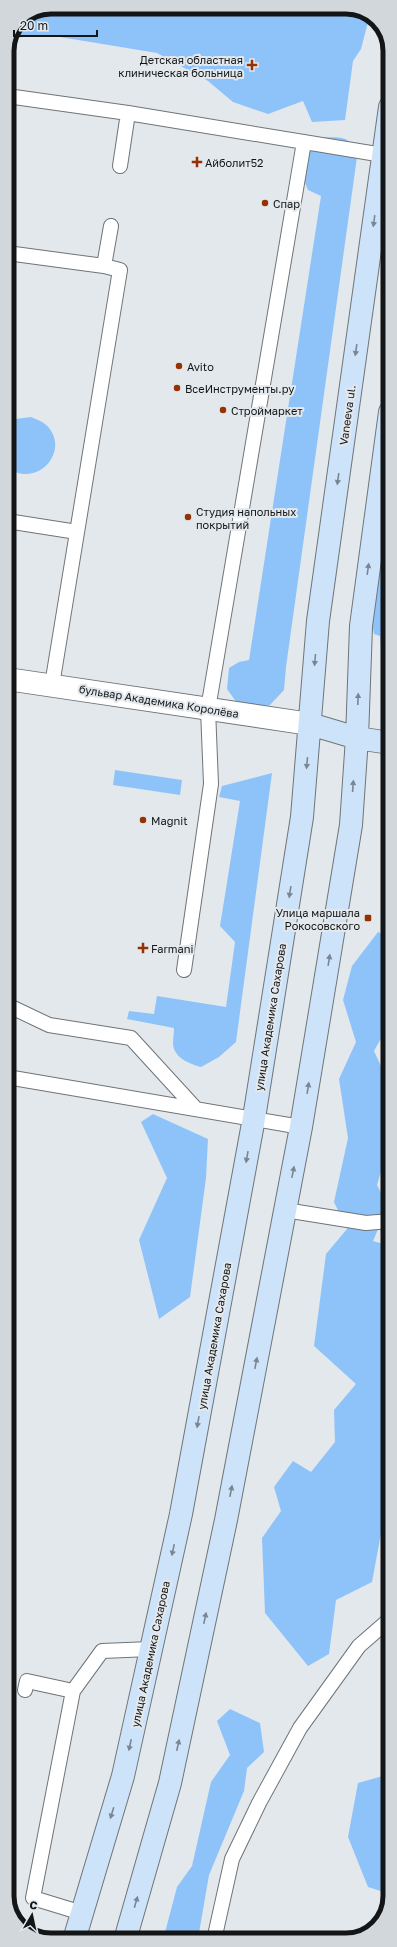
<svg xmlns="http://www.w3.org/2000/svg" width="397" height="1947" viewBox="0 0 397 1947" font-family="'Golos Text',sans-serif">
	<rect width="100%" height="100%" fill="#e3e8ed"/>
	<path fill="#8ec3f9" d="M51,7H352L369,16V18L361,49L353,61L345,120L312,122L303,101L268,114L233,102L208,81L157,53L48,35L12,38L20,20Z
		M319,137C341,138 350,133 357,157L286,667L284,690L270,705L253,708L237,703L227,689L229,668L239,662L249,660L321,196L308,190L303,178L308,147Z
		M31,417C35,419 42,421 45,424C73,448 38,491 7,467V425L16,419Z
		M390,474V669L382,660L380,636L374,634L369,609L380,571L375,552Z
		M115,770L182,780L180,795L113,785Z
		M272,773L236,1042L219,1057L201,1067C190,1064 174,1058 173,1044C173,1039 174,1033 174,1028L127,1019L129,1011L154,1014L157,996L226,1007L235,942L220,926L240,801L219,797L222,786Z
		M378,932L390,937V970L382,991C395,1021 389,1024 374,1051L386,1077L388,1147L377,1185L388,1206L373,1241L390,1246V1520L382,1528L372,1582L336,1600L329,1654L308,1666L265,1613L262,1538L281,1511L274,1487L293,1461L311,1472L335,1442L334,1410L356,1384L314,1346L326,1254L347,1229L334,1202L348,1138L339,1079L356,1042L343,1000L352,966Z
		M153,1114L208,1139L206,1178L190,1297L159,1319L139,1240L167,1178L141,1122Z
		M230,1709L260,1723L264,1752L247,1768L244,1791L209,1875L199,1933L193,1940H163L177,1887L192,1866L211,1782L230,1755L217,1721Z
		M383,1776L390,1786V1894L368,1887L348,1837L358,1783Z"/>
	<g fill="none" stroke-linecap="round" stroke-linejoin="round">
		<g stroke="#6f7478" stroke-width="16">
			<path id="lane" d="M7,96L128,113L383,155
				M120,166L128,113
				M7,253L104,266L120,270L52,685
				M104,266L111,226
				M7,521L77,532
				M7,811V810
				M184,970L211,784L208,709L304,142
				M7,1005L49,1025L131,1038L196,1109
				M7,1077L301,1127
				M285,1210L366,1223L390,1221
				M25,1690L27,1681L73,1691
				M82,1913L33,1898L73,1691L102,1651L151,1649
				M214,1940L232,1859L259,1803L300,1728L359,1646L390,1619"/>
		</g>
		<g stroke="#6f7478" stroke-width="24">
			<path id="street" d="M7,679L310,724"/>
		</g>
		<g stroke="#6f7478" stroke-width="24">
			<path id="secondary" d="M310,724L357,738L390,743
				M74,1940L123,1776L181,1514L254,1118L302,817L318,621L390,107
				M125,1940L170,1783L226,1520L301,1127L351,825L357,738L361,626L390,412"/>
		</g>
		<use href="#lane" stroke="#fff" stroke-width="14"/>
		<use href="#street" stroke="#fff" stroke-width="22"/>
		<use href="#secondary" stroke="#cde3f9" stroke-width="22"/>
	</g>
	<defs><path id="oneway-solid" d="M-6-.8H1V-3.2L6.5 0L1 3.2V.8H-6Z"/></defs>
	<g fill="#798693">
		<use href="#oneway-solid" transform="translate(374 221) rotate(98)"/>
		<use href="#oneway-solid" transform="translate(356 350) rotate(98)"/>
		<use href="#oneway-solid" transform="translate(338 479) rotate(98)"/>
		<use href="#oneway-solid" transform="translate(368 569) rotate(-82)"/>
		<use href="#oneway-solid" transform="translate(315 660) rotate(95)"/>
		<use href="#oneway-solid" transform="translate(358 699) rotate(-88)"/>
		<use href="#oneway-solid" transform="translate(307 763) rotate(95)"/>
		<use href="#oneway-solid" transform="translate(353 786) rotate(-86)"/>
		<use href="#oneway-solid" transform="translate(290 892) rotate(99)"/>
		<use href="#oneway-solid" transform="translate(329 960) rotate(-81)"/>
		<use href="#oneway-solid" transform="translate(308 1088) rotate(-81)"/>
		<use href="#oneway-solid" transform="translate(247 1157) rotate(100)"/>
		<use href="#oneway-solid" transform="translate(293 1172) rotate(-79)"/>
		<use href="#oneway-solid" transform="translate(256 1363) rotate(-79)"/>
		<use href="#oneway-solid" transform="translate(198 1422) rotate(100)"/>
		<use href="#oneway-solid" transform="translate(231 1491) rotate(-79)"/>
		<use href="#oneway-solid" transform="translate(173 1550) rotate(102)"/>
		<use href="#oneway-solid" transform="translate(205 1618) rotate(-78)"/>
		<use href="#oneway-solid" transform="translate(130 1745) rotate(102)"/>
		<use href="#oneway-solid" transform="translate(178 1745) rotate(-78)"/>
		<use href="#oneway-solid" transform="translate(112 1813) rotate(107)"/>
		<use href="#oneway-solid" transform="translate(136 1902) rotate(-74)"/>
	</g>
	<g fill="#963201" stroke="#e3e8ed" stroke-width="1.5">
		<path d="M250 59h4v4h4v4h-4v4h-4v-4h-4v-4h4z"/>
		<path d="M195 156h4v4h4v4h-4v4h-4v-4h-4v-4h4z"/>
		<circle cx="265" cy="203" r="4"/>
		<circle cx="179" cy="366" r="4"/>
		<circle cx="177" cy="388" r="4"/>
		<circle cx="223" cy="410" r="4"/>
		<circle cx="188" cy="517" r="4"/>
		<circle cx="143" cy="820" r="4"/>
		<rect x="364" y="914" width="8" height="8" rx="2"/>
		<path d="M141 942h4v4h4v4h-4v4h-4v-4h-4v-4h4z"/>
	</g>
	<g text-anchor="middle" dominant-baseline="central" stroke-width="4" stroke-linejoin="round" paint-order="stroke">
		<g font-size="11" fill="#131516" stroke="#e3e8ed" text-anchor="start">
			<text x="243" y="59" text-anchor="end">Детская областная<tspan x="243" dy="13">клиническая больница</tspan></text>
			<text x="205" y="162">Айболит52</text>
			<text x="273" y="203">Спар</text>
			<text x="187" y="366">Avito</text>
			<text x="185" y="388">ВсеИнструменты.ру</text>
			<text x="231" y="410">Строймаркет</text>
			<text x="196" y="511">Студия напольных<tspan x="196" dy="13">покрытий</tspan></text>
			<text x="151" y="820">Magnit</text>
			<text x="360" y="912" text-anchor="end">Улица маршала<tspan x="360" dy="13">Рокосовского</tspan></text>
			<text x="151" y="948">Farmani</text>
		</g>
		<g font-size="11" fill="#131516" stroke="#e3e8ed">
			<text transform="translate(347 415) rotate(-82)">Vaneeva ul.</text>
			<text transform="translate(159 701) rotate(9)">бульвар Академика Королёва</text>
			<text transform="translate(270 1017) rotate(-81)">улица Академика Сахарова</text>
			<text transform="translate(214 1336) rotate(-80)">улица Академика Сахарова</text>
			<text transform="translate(150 1654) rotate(-78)">улица Академика Сахарова</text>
		</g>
	</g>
	<path d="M0 0H397V1947H0ZM51 14H346A37 37 0 0 1 383 51V1896A37 37 0 0 1 346 1933H51A37 37 0 0 1 14 1896V51A37 37 0 0 1 51 14Z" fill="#d2d7dc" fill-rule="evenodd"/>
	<path fill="none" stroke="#131516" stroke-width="5" d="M51 14H346A37 37 0 0 1 383 51V1896A37 37 0 0 1 346 1933H51A37 37 0 0 1 14 1896V51A37 37 0 0 1 51 14Z"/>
	<g transform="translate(32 1915) rotate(9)" stroke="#e3e8ed" stroke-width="3" paint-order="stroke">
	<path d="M0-3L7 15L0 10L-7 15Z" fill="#131516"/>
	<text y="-6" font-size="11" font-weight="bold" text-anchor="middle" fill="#131516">С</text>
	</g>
	<path d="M14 30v6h83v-6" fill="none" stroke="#131516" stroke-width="2"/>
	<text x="20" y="30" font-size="12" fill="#131516" stroke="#e3e8ed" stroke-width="3" paint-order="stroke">20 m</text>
</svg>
